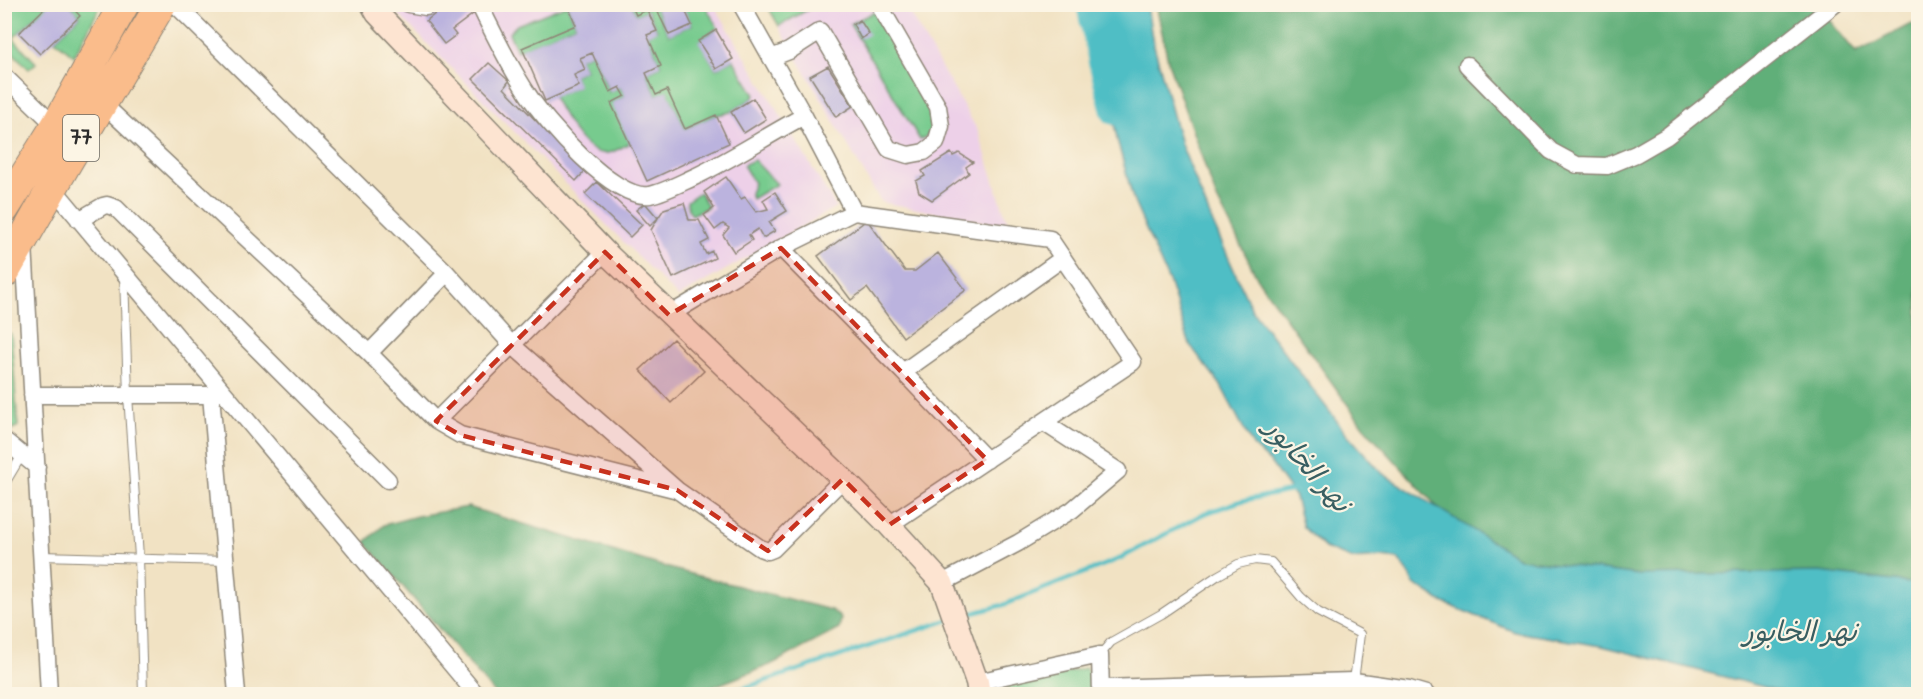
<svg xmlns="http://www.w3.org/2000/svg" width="1923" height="699" viewBox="0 0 1923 699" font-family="'Indie Flower','Playpen Sans Arabic',sans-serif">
	<rect width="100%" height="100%" fill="#fcf5e5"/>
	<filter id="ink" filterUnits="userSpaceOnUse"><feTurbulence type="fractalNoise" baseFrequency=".0167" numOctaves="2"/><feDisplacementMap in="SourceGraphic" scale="12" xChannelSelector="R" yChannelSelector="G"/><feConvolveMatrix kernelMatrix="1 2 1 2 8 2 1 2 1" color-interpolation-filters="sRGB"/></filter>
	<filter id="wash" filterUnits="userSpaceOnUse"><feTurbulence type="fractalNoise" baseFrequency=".008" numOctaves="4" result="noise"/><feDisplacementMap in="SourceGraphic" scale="24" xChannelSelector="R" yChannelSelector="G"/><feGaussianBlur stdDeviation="1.35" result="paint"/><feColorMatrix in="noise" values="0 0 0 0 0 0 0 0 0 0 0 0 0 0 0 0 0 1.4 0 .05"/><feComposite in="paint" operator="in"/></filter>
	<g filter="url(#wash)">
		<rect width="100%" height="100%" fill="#f1e2c3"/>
		<path fill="#edd0e8" d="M389,5H714L836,207L678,297Z
			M766,5H905L978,131L1009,227L881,202Z"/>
		<path fill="#77cb8e" stroke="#517b5c" stroke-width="1.5" d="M4,5H49L13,38L36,63L29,69L5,45Z
			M69,5H95L100,7L74,56L55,40L80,16Z
			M567,5L576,25L517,51L509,33L517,25Z
			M631,5H654L669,35L692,25L682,5H705L718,28L699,41L716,69L733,59L755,95L753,98L731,112L716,115L685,129L667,91L656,95L646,73L661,66L647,35L657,30L647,10L636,15Z
			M767,5H816L779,26Z
			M874,12L932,109C936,122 934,134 920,140L850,24Z
			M592,53L609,92L620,87L625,96L612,103L630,143C623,146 615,152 608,153C583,157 563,114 553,97L578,86L574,75L585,70L580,58Z
			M754,160L777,184L752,199L750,193L754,183L743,165Z
			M700,192L708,207L692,215L688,209L687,201Z
			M4,331L11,334L18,426L10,431L5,426Z
			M1085,668L1091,675L1090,694H1006V688L1008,686Z"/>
		<path fill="#61af79" stroke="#466d52" stroke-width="1.5" d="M1156,5H1817L1856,53L1909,25L1918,23V584L1820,572L1639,575L1520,559L1440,510L1363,426L1259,281L1216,197L1169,65Z
			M468,507L672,569L831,610L841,618L839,629L770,665L694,694H495L365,542L384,525L417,516Z"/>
		<path fill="#4fbec5" stroke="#3d7478" stroke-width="1.5" d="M1095,5H1147L1152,38L1181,144L1211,219L1252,310L1346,433L1383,474L1520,559L1639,575L1820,572L1918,584V694H1792L1602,646L1515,632L1442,602L1414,584L1407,570L1398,559L1381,557L1353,559L1325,548L1303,527L1295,497L1270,462L1253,446L1220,384L1190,345L1170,284L1134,202L1117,139L1096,27Z"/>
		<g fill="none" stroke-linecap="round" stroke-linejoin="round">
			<path stroke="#4fbec5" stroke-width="4.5" d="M962,616L1003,605L1119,559L1203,514L1241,501L1295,490
				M726,694L948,620"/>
			<path stroke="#4fbec5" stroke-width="28" d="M1090,4L1102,61L1115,111"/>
		</g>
		<g id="blocks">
			<path fill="#bbb3de" d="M49,4H69L80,16L40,54L19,33Z
				M448,4H466L473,14L452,30L456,35L444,44L426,21Z
				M567,4H631L636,15L647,10L657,31L647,35L661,66L646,73L656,95L667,90L685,129L716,115L729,143L647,181L611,103L625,96L620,87L610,92L592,53L580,58L585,70L574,75L579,86L545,101L522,48L576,25Z
				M654,4H682L692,25L669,35Z
				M860,20L869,34L861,39L853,24Z
				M716,30L733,59L716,69L698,41Z
				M489,63L509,81L504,88L585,171L576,181L473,79Z
				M828,66L853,106L836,117L810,76Z
				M753,98L766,119L744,133L731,112Z
				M951,153L953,156L959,153L973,162L966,167L969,173L932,200L919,192L916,181L925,176L922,171Z
				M726,177L741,199L745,197L756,212L768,209L763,200L775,192L787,211L769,222L775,231L763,238L758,229L749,235L752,240L734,252L723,235L729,228L723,224L715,230L704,215L714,208L704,192Z
				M597,182L642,225L630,237L585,194Z
				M645,203L658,218L664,209L684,203L689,220H699L709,240L701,244L706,254L712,251L715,258L673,278L651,230L658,218L650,226L636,210Z
				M867,220L905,271H915L938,253L966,290L903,337L867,288L851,300L818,256Z
				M673,339L704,371L671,403L640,370Z"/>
		</g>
	</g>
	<g filter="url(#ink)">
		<use href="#blocks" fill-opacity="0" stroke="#8e8677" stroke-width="1.5"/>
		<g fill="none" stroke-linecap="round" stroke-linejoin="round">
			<g stroke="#8e8677" stroke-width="10">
				<path id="lane" d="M124,275L128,395L139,557L143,694
					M4,485L22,455
					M41,556L226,561
					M1100,655L1111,642L1161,614L1217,576L1238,564L1255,560L1271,562L1301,597L1318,612L1360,634L1354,681"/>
			</g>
			<g stroke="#8e8677" stroke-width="19">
				<path id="street" d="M175,4L447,273L512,345L677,490L760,548L768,551L773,549L843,479
					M408,4L426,7L429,4
					M479,4C494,35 509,65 527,93C545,121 614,201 650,195C664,192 679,184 692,178C731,160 766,136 804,116
					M741,4L804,116L854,212
					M771,58L789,51L820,31L889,149L908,155L924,152L936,143L941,126L938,107L882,10
					M1467,65L1551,151L1577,165L1607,166L1636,154L1667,136L1835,4
					M4,76L56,126
					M102,103L369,353L436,421L460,435L674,489
					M53,188L476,694
					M79,220L103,206L107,205L116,208L388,480
					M24,244L49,694
					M781,248L903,372
					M669,315L781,248L854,212L1050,239L1133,362L889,525
					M369,353L447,273
					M32,395H211L219,390
					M211,395L237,694
					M436,421L605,252
					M4,440L37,467
					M987,460L903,372L1063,258
					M942,583L1018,543L1072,510L1118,471L1043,422
					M977,682L1100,655L1101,694
					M1101,688L1354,681L1409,689L1426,694"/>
			</g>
			<g stroke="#8e8677" stroke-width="25">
				<path id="secondary" d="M372,4L377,13L605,252L843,479L889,525L942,583L977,682L979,694"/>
			</g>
			<g stroke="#8e8677" stroke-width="32">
				<path id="highway" d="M4,209L56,126L124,4
					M4,273L67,162L161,4"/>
			</g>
			<use href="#lane" stroke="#fff" stroke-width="8"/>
			<use href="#street" stroke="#fff" stroke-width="16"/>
			<use href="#secondary" stroke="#fde4d1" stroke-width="22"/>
			<use href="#highway" stroke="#fabc8b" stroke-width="30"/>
		</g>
	</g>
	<path fill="#c8321e" fill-opacity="0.2" stroke="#c8321e" stroke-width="4.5" stroke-dasharray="12 8" stroke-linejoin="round" d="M781,248L987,460L889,525L843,479L768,551L677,490L460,435L436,421L605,252L669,315Z"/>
	<g text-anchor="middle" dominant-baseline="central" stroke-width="4.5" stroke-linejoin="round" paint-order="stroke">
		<rect fill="#fcf5e5" stroke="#6a6863" stroke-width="1.5" x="63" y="115" width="36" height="46" rx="4.5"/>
		<g font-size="26" font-weight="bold" fill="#2b2b2b">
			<text x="81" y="138">77</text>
		</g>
		<g font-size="28" font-style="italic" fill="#385e61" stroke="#fcf5e5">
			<text transform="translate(1306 467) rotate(49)">نهر الخابور</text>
			<text x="1800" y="634">نهر الخابور</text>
		</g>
	</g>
	<rect width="1923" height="699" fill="none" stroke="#fcf5e5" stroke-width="24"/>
</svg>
